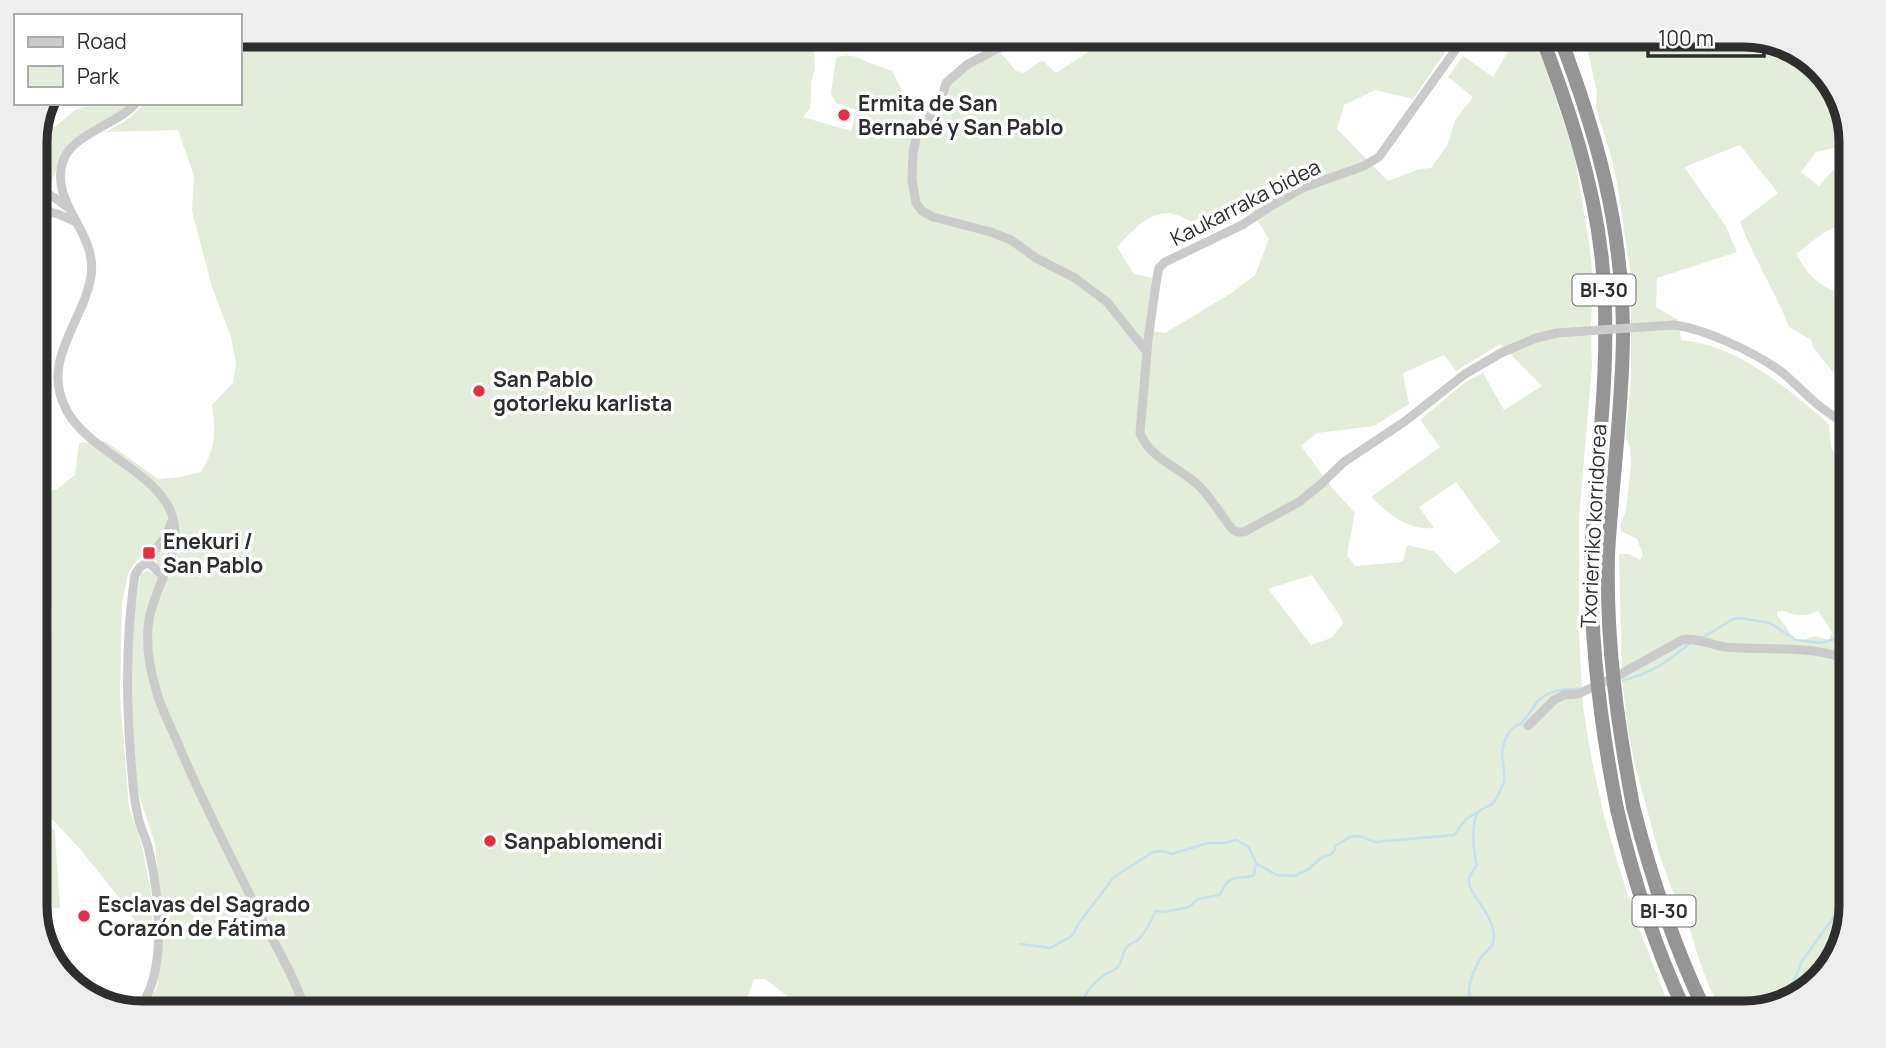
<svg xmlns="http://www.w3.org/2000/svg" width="1886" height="1048" viewBox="0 0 1886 1048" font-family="Manrope,sans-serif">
	<rect width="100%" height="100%" fill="#fff"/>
	<path fill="#e4ecdb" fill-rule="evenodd" d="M240,35H813L815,69L811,83V100L810,109L803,117L851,131L857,110L836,103L831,94L836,57C851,53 857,57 870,63C877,66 885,68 892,71L916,117L923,115L930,100C946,95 955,76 970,68C979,62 991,58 1001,53L1016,71L1024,73L1042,60L1056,73L1113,36L1126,45L1138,35H1454L1452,42L1413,99L1375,90L1344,105L1337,129L1388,181L1420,169L1431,168L1448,144L1455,120L1473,97L1448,77L1463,56L1493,77L1507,53L1509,35H1533L1542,57L1574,153L1590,248L1593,283L1591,325L1592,367L1579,517V636L1583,707L1591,756L1604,816L1618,864L1637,923L1672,1013H1340V1011L1338,1013H801L795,1002L765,979H754L748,996L737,1006L733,1013H142L157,987L162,947V916L155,844L137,789L130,687L132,621L141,574L147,570L156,575L157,542L138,559L128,573L122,604L120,697L129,807L142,845L152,898L153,928L135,921L125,905L80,849L35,801V673C56,661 51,630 52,609L35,599V489L38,492L56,490L75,475L79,443L105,441L158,479L180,477L201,472C216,447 216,433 212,405L233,383L236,364L231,337L212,287L192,211L194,176L178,130L106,132L127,120L145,103H240ZM1251,210L1269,239L1255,275L1230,294L1165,333L1145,330L1152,278L1134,274L1117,247C1130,233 1151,209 1172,214C1179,215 1186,219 1192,222L1198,238ZM1500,344L1542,386L1504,410L1483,373L1465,382L1420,420L1440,447L1371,497C1389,514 1408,531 1434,528L1419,507L1456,482L1500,542L1455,574L1434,551L1407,545L1403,562L1355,566L1347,555L1355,513L1332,488L1301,446L1317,433L1374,426L1409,404L1403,373L1444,355L1456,371ZM1312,575L1340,616L1343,624L1331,638L1311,645L1268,589Z
		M1581,35H1743L1797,49L1833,83L1851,136V144L1816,152L1801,172L1819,186L1834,169L1851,159V224C1829,224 1813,242 1796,254C1807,273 1816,284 1836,292L1838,282L1844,275L1851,280V385L1845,387L1813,347L1811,340L1789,327C1775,291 1754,259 1740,222L1778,193L1740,145L1684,167L1725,225L1737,252L1657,278L1656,307L1678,320L1681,340C1740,346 1785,387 1829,424L1831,447L1845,472L1851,471V906L1837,959L1798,998L1744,1013H1724L1710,989L1698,957L1685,913L1677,903L1659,854L1635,765L1628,731L1622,679L1619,554H1629L1640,560L1643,554L1637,539L1621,531L1620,526L1626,511L1631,464L1630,448L1626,435L1631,379V277L1617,183L1611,156L1596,108L1597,92L1587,48ZM1784,611C1795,616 1807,617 1818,611L1832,632L1829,640L1815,636L1797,642C1789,633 1785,624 1777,616V612Z
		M98,103H131C113,121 86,125 70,143C60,155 57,170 51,183L35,176V136L38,130L42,133L51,125L55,127L75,110Z
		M35,809L55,832L60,908L35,909Z"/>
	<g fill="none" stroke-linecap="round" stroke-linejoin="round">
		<path stroke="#c7deec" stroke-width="2.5" d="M1702,638L1733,619L1740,618L1770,623L1796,640L1821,643L1842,637L1851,638
			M1623,680C1649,675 1670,660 1690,643
			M1020,944L1050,948L1072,936L1079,923L1114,877L1153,852L1164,851L1172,854L1208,843H1224L1236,840L1249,847L1256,863
			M1777,1004L1795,979L1802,961L1843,904L1851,889
			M1084,1013C1080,998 1091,985 1103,976C1107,973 1113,971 1117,968C1123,962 1121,954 1126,948C1129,943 1135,943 1139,939C1147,931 1151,920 1156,911L1163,912L1189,907L1198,899L1219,895C1222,892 1223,888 1226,884C1232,875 1245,879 1254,875L1255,867L1257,864L1277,875L1294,876L1309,869L1322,857L1330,855L1335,850V846L1350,837L1359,836L1375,842L1454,835L1466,819L1478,812
			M1469,1013C1470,1009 1472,1006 1472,1002C1471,999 1469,996 1469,992C1469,979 1476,966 1482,956C1487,950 1494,947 1494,938C1495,914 1467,894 1469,879C1470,874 1474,869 1477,865C1473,852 1471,824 1478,812C1482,808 1488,807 1492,804C1497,800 1500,790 1503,785C1507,777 1502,763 1502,754C1503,742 1509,726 1521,724C1523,720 1526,718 1528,715C1532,711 1534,705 1538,701C1549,689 1567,689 1582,689"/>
		<path stroke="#cbcbcb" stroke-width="9" d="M1020,35L1011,42L968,64L946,83L942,97L916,138L913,153L912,180L916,203L922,211L933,217L991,232L1011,240L1036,258L1075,278L1107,302L1147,352
			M1466,35L1379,157L1364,166L1302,188L1271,206L1242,225L1165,262L1159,268L1156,283L1148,340L1140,433C1150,459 1178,466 1198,485C1211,497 1221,515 1232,529L1237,532H1244L1299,502L1320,485L1344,462L1404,422L1465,374L1501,353L1536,338L1557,333
			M136,103C117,125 73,133 63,161C49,204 98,232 91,276C84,322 39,361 67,411C91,454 160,472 173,518C182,552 154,587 149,620C145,643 150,670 157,693C162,711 172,729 179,746C205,808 236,867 266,927C281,955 297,983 306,1013
			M35,186L55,198L67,207
			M35,208L58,214L76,222
			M1673,325C1703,328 1751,351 1776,368C1791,378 1803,393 1817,404C1828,413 1840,420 1851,430
			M148,562L163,576
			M1528,726L1554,700L1564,695L1578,694L1619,675L1682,640C1696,637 1711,645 1725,647C1767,651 1812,644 1851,661
			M136,1011C169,978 159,894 149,851C147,841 142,831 139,821C135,805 133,789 132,773C126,707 125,640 135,575L140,567L148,562V559L167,535L171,523"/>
		<path stroke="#959595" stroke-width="14" d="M1541,35C1569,109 1594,182 1602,261C1612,359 1597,457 1591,554
			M1559,35C1597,134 1622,224 1623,331C1623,406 1612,480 1608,555
			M1633,806C1651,877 1674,947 1706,1013
			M1617,809C1633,879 1655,948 1686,1013"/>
		<path stroke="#cbcbcb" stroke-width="9" d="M1557,333L1673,325"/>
		<path stroke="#959595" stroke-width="14" d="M1591,554C1590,642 1600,723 1617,809
			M1608,555C1606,642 1617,721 1633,806"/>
	</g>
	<g fill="#e72e40" stroke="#fff" stroke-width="2.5">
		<circle cx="844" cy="115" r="7"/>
		<circle cx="479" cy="391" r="7"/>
		<rect x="142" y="546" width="14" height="14" rx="3.5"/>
		<circle cx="490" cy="841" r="7"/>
		<circle cx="84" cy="916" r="7"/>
	</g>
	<g text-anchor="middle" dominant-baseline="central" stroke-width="7" stroke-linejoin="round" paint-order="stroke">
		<g fill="#fff" stroke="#6d6d6d" stroke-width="2">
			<rect x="1572.5" y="274.5" width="63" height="31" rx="5"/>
			<rect x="1632.5" y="895.5" width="63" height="31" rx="5"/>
		</g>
		<g font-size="19" font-weight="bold" fill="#2e2e2e">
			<text x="1604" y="290">BI-30</text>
			<text x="1664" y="911">BI-30</text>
		</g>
		<g font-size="21" font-weight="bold" fill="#2e2e2e" stroke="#fff" text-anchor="start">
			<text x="858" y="103">Ermita de San<tspan x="858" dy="24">Bernabé y San Pablo</tspan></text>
			<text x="493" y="379">San Pablo<tspan x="493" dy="24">gotorleku karlista</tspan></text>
			<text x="163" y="541">Enekuri /<tspan x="163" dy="24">San Pablo</tspan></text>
			<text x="504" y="841">Sanpablomendi</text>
			<text x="98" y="904">Esclavas del Sagrado<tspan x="98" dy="24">Corazón de Fátima</tspan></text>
		</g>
		<g font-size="21" fill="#2e2e2e" stroke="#fff">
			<text transform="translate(1245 202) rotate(-27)">Kaukarraka bidea</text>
			<text transform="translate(1593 526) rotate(-87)">Txorierriko korridorea</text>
		</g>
	</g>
	<path d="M0 0H1886V1048H0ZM142 47H1744A95 95 0 0 1 1839 142V906A95 95 0 0 1 1744 1001H142A95 95 0 0 1 47 906V142A95 95 0 0 1 142 47Z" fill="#eee" fill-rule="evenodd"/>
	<path fill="none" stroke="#2e2e2e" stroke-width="9" d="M142 47H1744A95 95 0 0 1 1839 142V906A95 95 0 0 1 1744 1001H142A95 95 0 0 1 47 906V142A95 95 0 0 1 142 47Z"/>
	<rect x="14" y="14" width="228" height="91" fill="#ffffff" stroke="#ababab" stroke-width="2"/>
	<rect x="28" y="37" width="35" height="10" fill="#cbcbcb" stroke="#ababab" stroke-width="2"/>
	<text x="77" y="49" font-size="21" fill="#2e2e2e">Road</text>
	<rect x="28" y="66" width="35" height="21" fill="#e4ecdb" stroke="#ababab" stroke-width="2"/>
	<text x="77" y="84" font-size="21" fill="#2e2e2e">Park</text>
	<path d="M1648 46v10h116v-10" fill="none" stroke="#2e2e2e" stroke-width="3.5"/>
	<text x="1658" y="46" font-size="21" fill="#2e2e2e" stroke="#ffffff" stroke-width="5" paint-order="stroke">100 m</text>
</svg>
